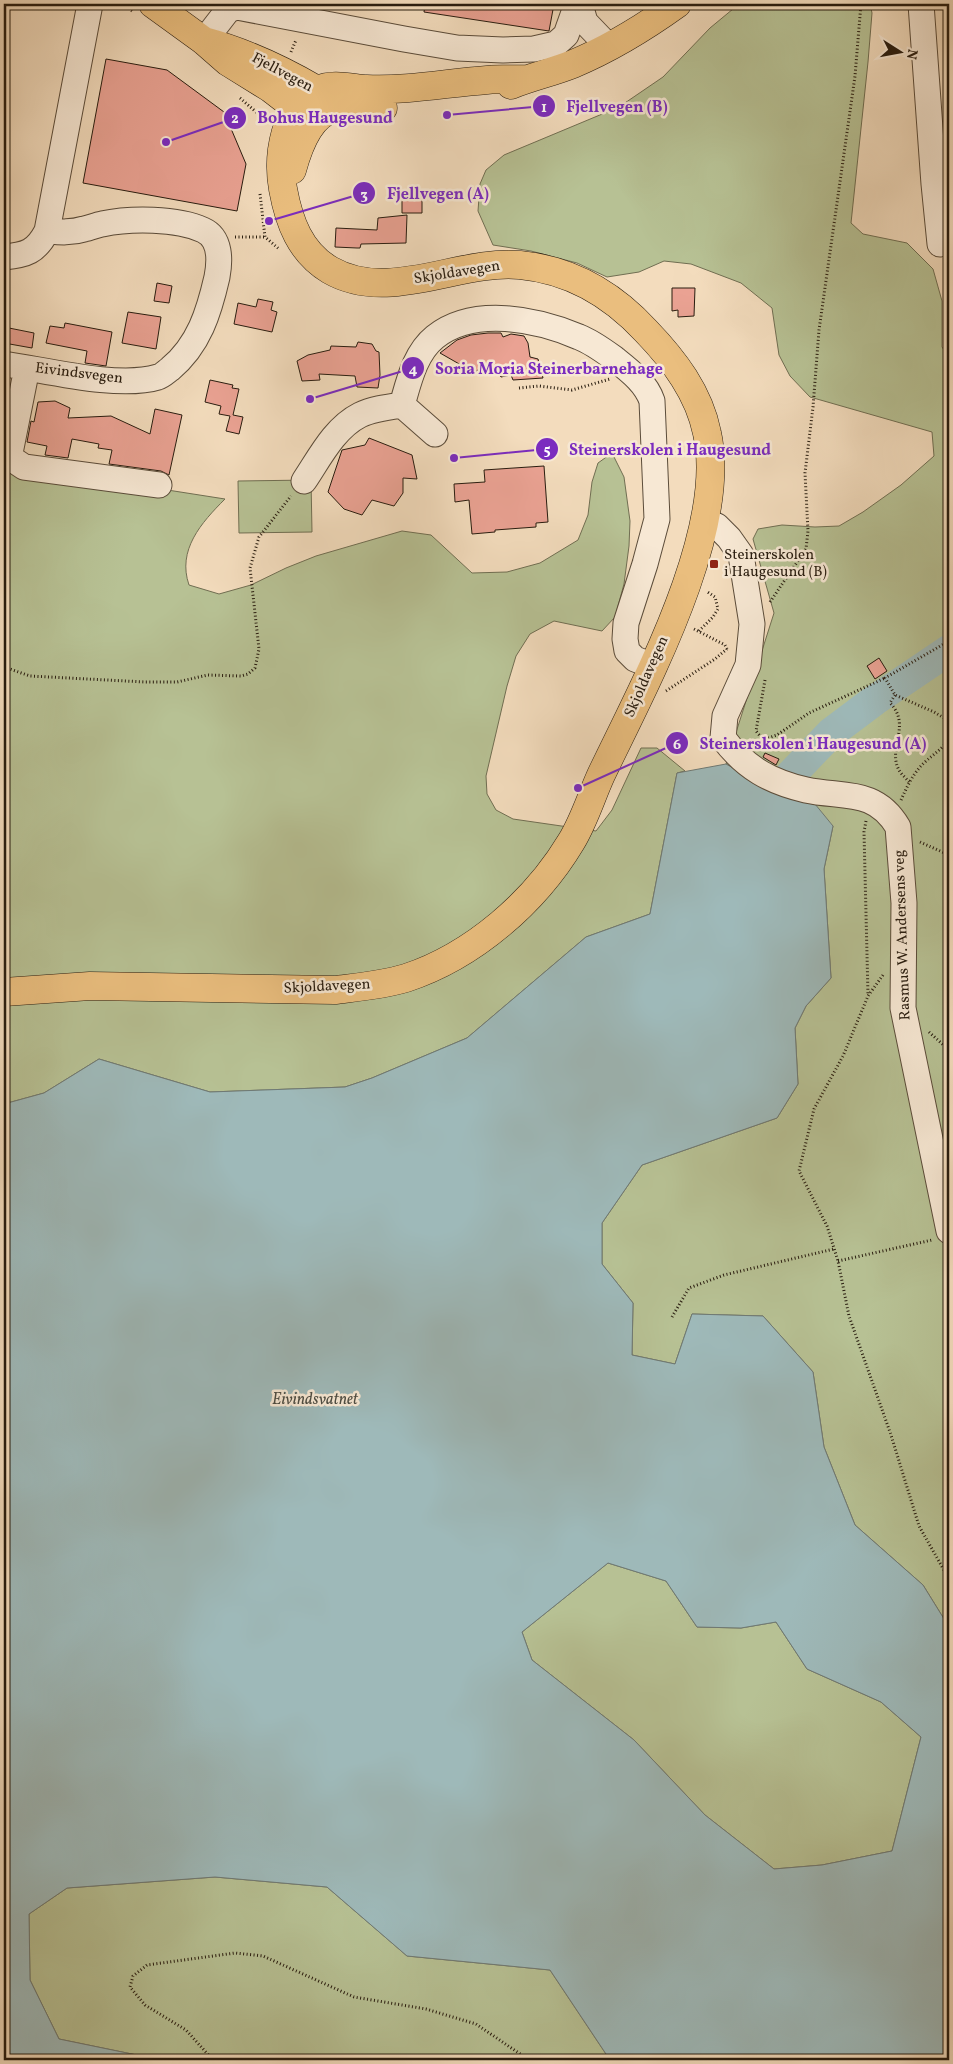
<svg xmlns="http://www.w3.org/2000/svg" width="953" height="2064" viewBox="0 0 953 2064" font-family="Vollkorn,serif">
	<rect width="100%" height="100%" fill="#f3dcbd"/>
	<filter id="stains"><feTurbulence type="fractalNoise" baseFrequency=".004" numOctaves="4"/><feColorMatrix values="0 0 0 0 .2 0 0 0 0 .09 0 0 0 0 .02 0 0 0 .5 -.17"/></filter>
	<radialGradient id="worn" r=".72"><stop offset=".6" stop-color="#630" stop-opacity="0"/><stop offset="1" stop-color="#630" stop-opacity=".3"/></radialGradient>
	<path fill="#b7c194" stroke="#706e52" d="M739,4H870L872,13L868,62L851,223L863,234L907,243L933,269L942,301V347L949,357V1627L923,1585L855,1525L824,1447L813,1372L763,1316L692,1314L675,1364L632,1355L633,1303L602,1264V1223L642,1165L777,1118L798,1084L795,1028L806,1006L831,978L824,869L833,826L726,764L774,613L753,539L758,529L782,525L815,527L839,526L863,512L901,485L934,456L932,432L810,397L790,376L779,355L772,308L741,283L691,264L664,261L639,272L607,277L577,263L531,251L493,245L478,211L480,184L486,170L504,155L619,107L663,77L710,28Z
		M612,453L624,477L630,521L629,546L624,584L615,617L602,631L554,621L530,634L516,656L507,686L486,776L487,794L496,810L513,819L596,831L612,810L641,748H657L685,771L677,773L650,914L586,937L467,1038L372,1078L345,1087L210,1092L99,1059L44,1093L4,1104V467L46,471L225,499C201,523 177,550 189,585L219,594L251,585L286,568L316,556L402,531L431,535L472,573L507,572L540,563L578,540L588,515L592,482L598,463Z
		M311,480L312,532L239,533L238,481Z
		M608,1563L666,1581L697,1627L741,1628L776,1622L807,1669L881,1702L921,1737L892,1851L822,1865L774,1869L705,1815L634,1740L532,1660L522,1632Z
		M215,1877L327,1887L407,1956L550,1970L610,2060H161L59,2039L30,1980L29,1914L67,1888Z"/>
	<path fill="#9eb9b9" stroke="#6f7a75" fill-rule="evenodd" d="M726,764L762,784L806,793L833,826L824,869L831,978L806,1006L795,1028L798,1084L777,1118L642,1165L602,1223V1264L633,1303L632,1355L675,1364L692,1314L763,1316L813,1372L824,1447L855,1525L923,1585L949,1627V2060H610L550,1970L407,1956L327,1887L215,1877L67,1888L29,1914L30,1980L59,2039L161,2060H4V1104L44,1093L99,1059L210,1092L345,1087L372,1078L467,1038L586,937L650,914L677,773ZM608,1563L666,1581L697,1627L741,1628L776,1622L807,1669L881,1702L921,1737L892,1851L822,1865L774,1869L705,1815L634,1740L532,1660L522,1632Z"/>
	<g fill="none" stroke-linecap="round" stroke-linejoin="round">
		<path stroke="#9eb9b9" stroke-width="31" d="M786,780L831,733L875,700L949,650"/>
	</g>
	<path fill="#eaa293" stroke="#281c0f" d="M425,4H554L549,31L424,12Z
		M106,59L167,70L224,112L246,164L237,211L83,183Z
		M422,193V213H402V194Z
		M407,215L406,243L361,244L360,248H357L335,247L336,228L377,230L378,218Z
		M157,283L172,286L169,303L154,301Z
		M672,288H695L694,316L678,317V310L672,311Z
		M258,299L273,302L271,310L277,312L272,332L234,324L238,303L256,307Z
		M128,312L161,317L156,349L122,343Z
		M65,323L112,332L106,366L85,363L87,351L46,343L50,326L64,328Z
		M4,327L34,333L32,348L4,343Z
		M488,333H501L503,337L511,334L524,336L528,343L530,357L538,359L543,378L513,380L511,375L501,377L496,370L484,363L475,373L440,353L457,340L471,335Z
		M358,342L372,344L376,351L379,352L380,375L378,388L357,387L355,376L319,374L320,380L302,381L297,361L308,355L330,350L331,346L356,347Z
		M210,380L233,385L232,388L239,389L233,415L243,417L239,434L226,431L230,416L219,414L221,406L205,402Z
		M55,401L70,408L68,418L111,416L150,434L155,409L182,415L169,475L161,471L109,464L112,450L98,448L99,444L72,439L68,458L45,455L47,446L27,442L31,421L34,422L38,402Z
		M369,438L412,455L417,479L403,478V493L394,506L372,500L362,515L344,509L328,492L342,450L365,445Z
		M544,466L548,522L536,523V527L495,530V532L472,534L469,500L455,502L454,484L485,482L484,470Z
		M879,658L887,671L875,679L867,666Z
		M765,753L779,759L776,765L763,757Z"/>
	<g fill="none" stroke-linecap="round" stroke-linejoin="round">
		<g stroke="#5b4c3a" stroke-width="27">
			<path id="minor" d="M580,4L585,22L608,46
				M921,4L934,184L940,244
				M204,41L228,10L237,7L404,39L457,48L503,50L534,49L556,44L566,35L577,4
				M4,257C26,255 36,252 47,231L90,4
				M4,364C46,370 118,389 158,377C162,376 166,372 170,369C199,345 209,312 217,277C220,261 221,238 203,230C177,218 130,218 102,224C96,225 90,228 84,229C71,233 60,232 47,231
				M27,368L10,453L12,459L24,467L159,485
				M402,405C409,381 415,353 435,337C474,306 537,319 579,337C592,342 604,351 615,359C630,371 646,383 652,401L657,519L645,564L626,623L625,639L627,651L635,659L653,666
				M402,405L435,434
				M304,481C319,459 334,428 360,415C372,409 388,407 402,405
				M704,520L717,526L729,538L741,555L752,624L748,665L725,716L723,738C745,768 771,782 806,790C843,798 875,788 898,827L904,903L903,1008L949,1231"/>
		</g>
		<g stroke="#281c0f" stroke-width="29">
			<path id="major" d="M153,4L204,41L228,62L270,88L296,108L323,113L317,90C281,69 245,52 204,41
				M511,85C531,77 553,72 573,64C609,49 645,27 677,4
				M292,170C298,148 310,113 336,108C351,105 368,108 383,108
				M4,992L90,986L335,990C359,987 383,985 406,978C473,956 535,902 571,842C584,821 591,797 601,775C643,687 729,531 707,433C699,393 674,360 646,331C612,294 572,270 520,265C459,259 389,304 330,270C300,252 289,222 283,189C277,156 284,106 318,90C332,83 351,88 366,89C407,91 446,83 487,80C500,79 514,79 527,79"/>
		</g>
		<path stroke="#281c0f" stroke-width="3" stroke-dasharray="1 2.5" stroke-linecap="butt" d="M123,4L132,11
			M291,52L296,40
			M240,98L263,118L264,126
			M260,194L265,237L279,249
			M235,237H265
			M519,388L539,386L572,390L610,379
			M770,602L806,549L808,531L805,473L813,407L819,330L855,76L861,4
			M694,629L725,645L727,649
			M699,631L713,617L718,609L715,597L706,591
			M949,641L885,678L895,695L934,712L949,721
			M4,667L30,676L145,682H177L208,675L241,676L248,674L255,668L259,649L250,568L259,537L291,496
			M765,680L756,731L760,736L768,738L777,735L809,713L885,678
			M666,691L715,659L727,649
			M895,695L890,703C912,725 887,748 899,770C901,774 906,778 909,782
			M901,800C907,787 913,773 924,763C933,754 942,750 949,739
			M866,821L864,832L868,995
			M920,842L949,855
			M883,975L868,996L843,1056L814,1109L799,1171L827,1226L838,1261L849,1316L891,1435L919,1526L949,1579
			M929,1032L949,1050
			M838,1261L932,1240
			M672,1317L689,1288L724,1275L834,1249
			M213,2060L186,2030L145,2005L130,1987L133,1976L147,1965L235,1953L263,1956L354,1997L426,2009L476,2024L529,2060"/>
		<use href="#minor" stroke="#f7e8d4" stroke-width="25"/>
		<use href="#major" stroke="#eabe7e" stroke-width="28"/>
	</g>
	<rect fill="#8f2418" stroke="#f7e8d4" stroke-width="2" x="709" y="559" width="10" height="10" rx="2.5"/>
	<g text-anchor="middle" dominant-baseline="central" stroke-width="5" stroke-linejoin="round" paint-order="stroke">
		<g font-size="15" fill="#281c0f" stroke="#f7e8d4">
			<text transform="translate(282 73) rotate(28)">Fjellvegen</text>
			<text transform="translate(457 273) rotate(-9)">Skjoldavegen</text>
			<text transform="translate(79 374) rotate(7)">Eivindsvegen</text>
			<text transform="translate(647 677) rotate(-66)">Skjoldavegen</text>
			<text transform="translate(903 935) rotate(-92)">Rasmus W. Andersens veg</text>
			<text transform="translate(327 987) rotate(-3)">Skjoldavegen</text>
		</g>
		<g font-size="15" fill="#281c0f" stroke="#f7e8d4" text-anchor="start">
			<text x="724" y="555">Steinerskolen<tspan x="724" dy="17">i Haugesund (B)</tspan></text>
		</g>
		<g font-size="16" font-style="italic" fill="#4b4b42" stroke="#f7e8d4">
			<text x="315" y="1400">Eivindsvatnet</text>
		</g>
	</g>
	<path fill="none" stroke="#7b2cbf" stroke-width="2" d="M447 115L544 106M166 142L235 118M269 221L364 193M310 399L413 368M454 458L547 449M578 788L677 743"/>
	<g fill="#7b2cbf" stroke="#f7e8d4" stroke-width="2">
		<circle cx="447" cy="115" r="5"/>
		<circle cx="166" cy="142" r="5"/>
		<circle cx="269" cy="221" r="5"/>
		<circle cx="310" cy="399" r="5"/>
		<circle cx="454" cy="458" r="5"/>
		<circle cx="578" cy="788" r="5"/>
		<circle cx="544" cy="106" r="12"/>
		<circle cx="235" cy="118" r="12"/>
		<circle cx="364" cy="193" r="12"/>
		<circle cx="413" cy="368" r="12"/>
		<circle cx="547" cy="449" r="12"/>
		<circle cx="677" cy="743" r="12"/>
	</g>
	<g font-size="15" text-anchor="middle" font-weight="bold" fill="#fff">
		<text x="544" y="112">1</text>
		<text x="235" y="123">2</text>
		<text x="364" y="199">3</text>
		<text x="413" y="374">4</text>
		<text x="547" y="454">5</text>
		<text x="677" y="749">6</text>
	</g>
	<g font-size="16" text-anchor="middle" font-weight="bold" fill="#7b2cbf" stroke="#f7e8d4" stroke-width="5" stroke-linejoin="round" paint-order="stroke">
		<text x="617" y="112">Fjellvegen (B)</text>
		<text x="325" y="123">Bohus Haugesund</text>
		<text x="438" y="199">Fjellvegen (A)</text>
		<text x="549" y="374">Soria Moria Steinerbarnehage</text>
		<text x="670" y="455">Steinerskolen i Haugesund</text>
		<text x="813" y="749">Steinerskolen i Haugesund (A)</text>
	</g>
	<rect width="953" height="2064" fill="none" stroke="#f3dcbd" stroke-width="20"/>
	<rect x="5" y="5" width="943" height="2054" fill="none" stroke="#281c0f" stroke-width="2.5"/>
	<rect x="10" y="10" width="933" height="2044" fill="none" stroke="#281c0f"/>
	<g transform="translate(900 52) rotate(101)" stroke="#f7e8d4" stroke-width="4" paint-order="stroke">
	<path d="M0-4L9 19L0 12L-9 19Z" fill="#281c0f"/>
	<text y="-8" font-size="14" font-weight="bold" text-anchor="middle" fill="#281c0f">N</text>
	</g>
	<rect width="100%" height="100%" filter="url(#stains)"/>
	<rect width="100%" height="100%" fill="url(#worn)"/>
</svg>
